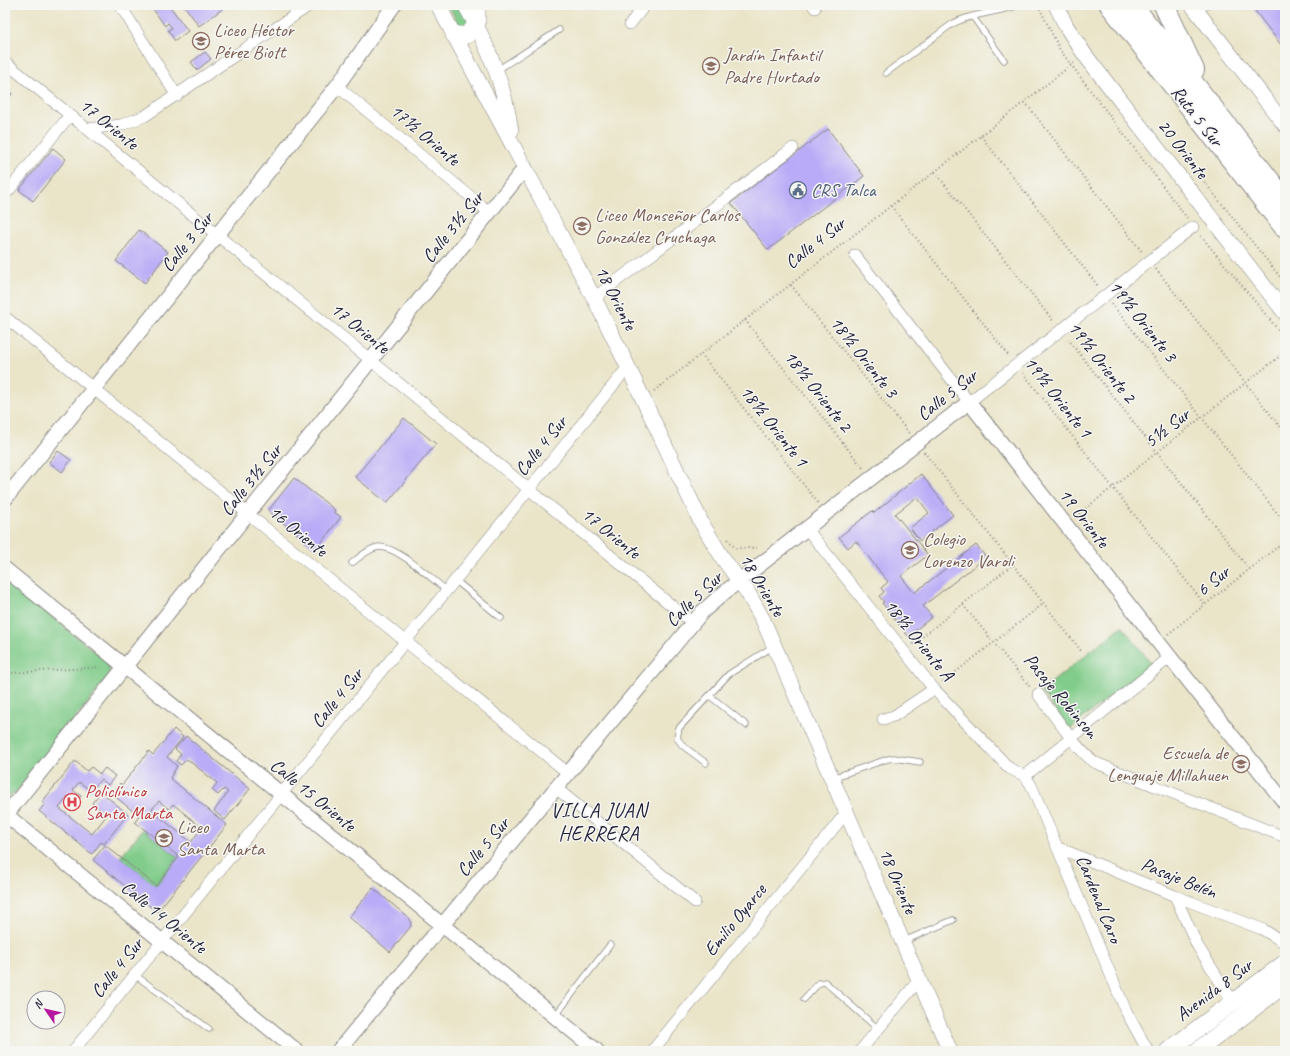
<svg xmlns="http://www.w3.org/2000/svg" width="1290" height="1056" viewBox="0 0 1290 1056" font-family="Caveat,sans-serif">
	<rect width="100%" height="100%" fill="#f6f6f2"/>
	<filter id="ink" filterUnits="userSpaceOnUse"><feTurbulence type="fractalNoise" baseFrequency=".025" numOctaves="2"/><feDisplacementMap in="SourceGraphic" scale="8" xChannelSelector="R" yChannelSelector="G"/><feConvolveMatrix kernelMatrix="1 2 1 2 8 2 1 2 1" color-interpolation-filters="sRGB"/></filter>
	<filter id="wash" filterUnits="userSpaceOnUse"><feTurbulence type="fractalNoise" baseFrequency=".012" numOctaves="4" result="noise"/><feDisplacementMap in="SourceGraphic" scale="16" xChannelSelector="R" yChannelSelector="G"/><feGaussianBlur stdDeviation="0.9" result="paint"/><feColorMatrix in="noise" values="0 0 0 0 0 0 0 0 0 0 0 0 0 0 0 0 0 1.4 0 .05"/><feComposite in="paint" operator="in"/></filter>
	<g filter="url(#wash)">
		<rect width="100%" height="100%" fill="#eae5c9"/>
		<path fill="#81cc8a" stroke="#527762" d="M448,5H474L475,15L462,31Z
			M5,579L105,660L108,663L110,675L16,792L5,797Z
			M1122,626L1151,663L1070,729L1041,691Z
			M143,829L178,857L156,886L120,857Z"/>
		<g id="blocks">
			<path fill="#b9abf7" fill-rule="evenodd" d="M150,5H169L188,31L175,41L168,30L172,28L168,23L165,26Z
				M184,5H228L199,26Z
				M1251,5H1285V50L1255,11Z
				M205,52L211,59L197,70L191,62Z
				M5,89L12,94L5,102Z
				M828,129L864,176L768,250L731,203Z
				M53,148L66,159L33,201L19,190Z
				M139,230L168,252L145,283L116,261Z
				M404,418L436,444L387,503L355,477Z
				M58,451L71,460L62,472L49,462Z
				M921,474L953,515L920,541L910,528L929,513L917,497L895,514L928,555L901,576L914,593L976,545L986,557L923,606L932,617L908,636L882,603L884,602L879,596L884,592L881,588L888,582L856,541L848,548L839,537L872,511L874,513Z
				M294,478L335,510L334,512L341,517L316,549L268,511Z
				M174,729L183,737L167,757L177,766L170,778L227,825L157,912L93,860L105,845L156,886L179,857L135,822L139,816L112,794L120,783L122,785L149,751L153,755ZM159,801L169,809L173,804L202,828L191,842L151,810Z
				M186,736L250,789L225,820L214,811L228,792L224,789L218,795L212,790L217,783L187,759L181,765L176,761L181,754L175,749Z
				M75,761L87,771L91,767L100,774L105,768L115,776L108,785L101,779L91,791L79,782L73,790L81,796L76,802L68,796L59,808L92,834L107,815L92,803L101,792L128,814L104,844L101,842L92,854L39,811L45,804L42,802Z
				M373,888L410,919L411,926L390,952L349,917Z"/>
		</g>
	</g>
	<g filter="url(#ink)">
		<use href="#blocks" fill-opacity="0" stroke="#868482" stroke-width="1"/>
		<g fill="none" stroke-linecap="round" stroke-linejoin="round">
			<g stroke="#868482" stroke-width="7">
				<path id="service" d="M1198,13L1207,5
					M973,17L1004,60
					M496,71L559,30
					M886,73L952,24C972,13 997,13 1019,5
					M352,563C360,557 369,548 379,547C398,547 431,578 447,591
					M455,580L501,618
					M710,696L746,725
					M706,763L683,746L677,738L679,728L729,674L774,646
					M832,778L888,759L894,758L920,762
					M904,941L953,920
					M135,975L209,1029
					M804,999L819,983L825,982L878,1029
					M555,1016L610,945"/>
			</g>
			<g stroke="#868482" stroke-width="12">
				<path id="minor" d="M120,5L177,96
					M813,5L815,8
					M630,24L645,5
					M5,62L693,623
					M337,86L489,212
					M87,129L121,125L145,116L310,5
					M5,195L70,115
					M855,255L969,402L1193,227
					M594,298L793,148
					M5,317L568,773
					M807,529L934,689L1009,768L1025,776L1031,785L1126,1011L1148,1051
					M1038,694C1053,713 1077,751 1096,763L1285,837
					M883,719L894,716L934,689
					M1025,776L1170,657
					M556,788L695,902
					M1059,848L1175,896L1262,929L1285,943
					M1175,896L1197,945L1233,1002
					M73,1051L628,367
					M652,1051L846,813
					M860,1051L919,980"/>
			</g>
			<g stroke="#868482" stroke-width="16">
				<path id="tertiary" d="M5,499L337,86L394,5
					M5,569L597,1051
					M5,814L297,1051
					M5,816L525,168
					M338,1051L702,612L725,592L969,402L1285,803"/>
			</g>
			<g stroke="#868482" stroke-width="16">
				<path id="secondary" d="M438,5L594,298L628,367L701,522L722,557L748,593L763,620L950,1051
					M465,5C487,43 505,87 511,131
					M1056,5L1066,26L1085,55L1285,313
					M1192,5L1285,125"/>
			</g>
			<g stroke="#868482" stroke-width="18">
				<path id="primary" d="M454,35H467L477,25V5
					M1168,1051L1285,963
					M1197,1051L1285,984"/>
			</g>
			<g stroke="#868482" stroke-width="22">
				<path id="motorway" d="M1110,5L1285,228
					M1132,5L1285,200
					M1164,5L1194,70"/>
			</g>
			<path stroke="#868482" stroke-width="2" stroke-dasharray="1 3" stroke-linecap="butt" d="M1038,5L1060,50L1187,218
				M1025,102L1143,253
				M981,136L1098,286
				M935,172L1054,322
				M1192,172L1194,169L1285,283
				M891,206L1009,356
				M1201,236L1285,338
				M1156,269L1285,433
				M791,285L909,433
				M1112,304L1285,523
				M745,320L863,468
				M1068,339L1249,569
				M701,354L818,503
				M1023,373L1205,605
				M654,391L1074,63
				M924,452L1082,652
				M1076,516L1285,352
				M728,539L735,548H759
				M766,577L763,588L767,597
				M963,605L1030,687
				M1168,634L1285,541
				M913,644L1012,565
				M5,665L8,673L5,686
				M8,673L104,667
				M943,682L1043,604"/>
			<use href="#service" stroke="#fff" stroke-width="5.5"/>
			<use href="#minor" stroke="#fff" stroke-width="11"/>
			<use href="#tertiary" stroke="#fff" stroke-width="14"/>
			<use href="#secondary" stroke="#fff" stroke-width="15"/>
			<use href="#primary" stroke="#fff" stroke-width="17"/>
			<use href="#motorway" stroke="#fff" stroke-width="20"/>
		</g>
	</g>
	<defs>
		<g id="school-ring" transform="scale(0.9)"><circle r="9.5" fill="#f6f6f2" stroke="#8d6e63" stroke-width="1.5"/><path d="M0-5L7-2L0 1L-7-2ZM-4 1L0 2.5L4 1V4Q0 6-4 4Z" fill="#8d6e63"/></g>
		<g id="civic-ring" transform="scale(0.9)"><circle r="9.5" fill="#f6f6f2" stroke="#5c6f8a" stroke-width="1.5"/><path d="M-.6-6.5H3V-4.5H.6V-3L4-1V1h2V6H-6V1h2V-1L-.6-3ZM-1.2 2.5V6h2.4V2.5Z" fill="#5c6f8a"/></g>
		<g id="hospital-ring" transform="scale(0.9)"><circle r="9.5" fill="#f6f6f2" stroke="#e0444e" stroke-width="1.5"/><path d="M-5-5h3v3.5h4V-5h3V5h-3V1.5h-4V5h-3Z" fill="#e0444e"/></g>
	</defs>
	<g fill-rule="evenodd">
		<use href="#school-ring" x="201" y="41"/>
		<use href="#school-ring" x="711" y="66"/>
		<use href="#civic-ring" x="798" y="190"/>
		<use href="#school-ring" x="582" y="226"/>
		<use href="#school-ring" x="910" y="550"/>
		<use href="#school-ring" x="1241" y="764"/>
		<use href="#hospital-ring" x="72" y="802"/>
		<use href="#school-ring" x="164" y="838"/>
	</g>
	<g text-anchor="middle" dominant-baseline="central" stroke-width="3" stroke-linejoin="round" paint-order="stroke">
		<g font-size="19" fill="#785e54" stroke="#f6f6f2" text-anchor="start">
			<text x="214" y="30">Liceo Héctor<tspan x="214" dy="22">Pérez Biott</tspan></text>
			<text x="724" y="55">Jardín Infantil<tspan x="724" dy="22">Padre Hurtado</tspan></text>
			<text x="595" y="215">Liceo Monseñor Carlos<tspan x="595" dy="22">González Cruchaga</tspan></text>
			<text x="923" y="539">Colegio<tspan x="923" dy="22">Lorenzo Varoli</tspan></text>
			<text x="1228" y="753" text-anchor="end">Escuela de<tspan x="1228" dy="22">Lenguaje Millahuen</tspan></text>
			<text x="177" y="827">Liceo<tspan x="177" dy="22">Santa Marta</tspan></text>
		</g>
		<g font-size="19" fill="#22223b" stroke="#f6f6f2">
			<text transform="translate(1197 116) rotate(52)">Ruta 5 Sur</text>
			<text transform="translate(109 124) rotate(39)">17 Oriente</text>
			<text transform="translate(425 135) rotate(40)">17½ Oriente</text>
			<text transform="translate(1183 149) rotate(52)">20 Oriente</text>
			<text transform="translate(453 227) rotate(-51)">Calle 3½ Sur</text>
			<text transform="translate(187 242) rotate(-51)">Calle 3 Sur</text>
			<text transform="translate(815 243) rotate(-38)">Calle 4 Sur</text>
			<text transform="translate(616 298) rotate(63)">18 Oriente</text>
			<text transform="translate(1143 321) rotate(52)">19½ Oriente 3</text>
			<text transform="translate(360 328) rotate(39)">17 Oriente</text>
			<text transform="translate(864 357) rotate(52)">18½ Oriente 3</text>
			<text transform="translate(1102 362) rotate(52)">19½ Oriente 2</text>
			<text transform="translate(818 391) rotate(52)">18½ Oriente 2</text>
			<text transform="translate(947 395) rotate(-38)">Calle 5 Sur</text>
			<text transform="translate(1058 397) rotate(52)">19½ Oriente 1</text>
			<text transform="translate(774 426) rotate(52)">18½ Oriente 1</text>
			<text transform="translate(1167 428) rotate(-38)">5½ Sur</text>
			<text transform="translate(541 446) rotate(-51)">Calle 4 Sur</text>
			<text transform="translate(251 480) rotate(-51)">Calle 3½ Sur</text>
			<text transform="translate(1084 518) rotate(52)">19 Oriente</text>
			<text transform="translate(298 531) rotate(39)">16 Oriente</text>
			<text transform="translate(611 533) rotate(39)">17 Oriente</text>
			<text transform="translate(1213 581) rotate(-39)">6 Sur</text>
			<text transform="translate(762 585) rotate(59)">18 Oriente</text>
			<text transform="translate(694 599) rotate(-44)">Calle 5 Sur</text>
			<text transform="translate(919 640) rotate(51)">18½ Oriente A</text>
			<text transform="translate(1061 696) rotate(50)">Pasaje Robinson</text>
			<text transform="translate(337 698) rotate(-51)">Calle 4 Sur</text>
			<text transform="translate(313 795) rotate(39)">Calle 15 Oriente</text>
			<text transform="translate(483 847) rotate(-50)">Calle 5 Sur</text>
			<text transform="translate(1179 878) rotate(22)">Pasaje Belén</text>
			<text transform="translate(898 881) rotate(67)">18 Oriente</text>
			<text transform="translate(1099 899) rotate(68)">Cardenal Caro</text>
			<text transform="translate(164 917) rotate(39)">Calle 14 Oriente</text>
			<text transform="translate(735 920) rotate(-51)">Emilio Oyarce</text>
			<text transform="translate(117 968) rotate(-51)">Calle 4 Sur</text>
			<text transform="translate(1214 990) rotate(-37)">Avenida 8 Sur</text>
		</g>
		<g font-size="19" fill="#4e5e75" stroke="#f6f6f2" text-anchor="start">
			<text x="811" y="190">CRS Talca</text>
		</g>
		<g font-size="19" fill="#be3a42" stroke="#f6f6f2" text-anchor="start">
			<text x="85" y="791">Policlínico<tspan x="85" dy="22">Santa Marta</tspan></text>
		</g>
		<g font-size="20" letter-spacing="1" fill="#22223b" stroke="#f6f6f2">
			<text x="599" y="810">VILLA JUAN<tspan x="599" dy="23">HERRERA</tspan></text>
		</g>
	</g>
	<rect width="1290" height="1056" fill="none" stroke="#f6f6f2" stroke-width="20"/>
	<g transform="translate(46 1010) rotate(304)"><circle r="19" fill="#f6f6f2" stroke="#a1a1a9"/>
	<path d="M0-3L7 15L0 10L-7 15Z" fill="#b5179e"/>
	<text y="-6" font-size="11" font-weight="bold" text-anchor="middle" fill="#22223b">N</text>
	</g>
</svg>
